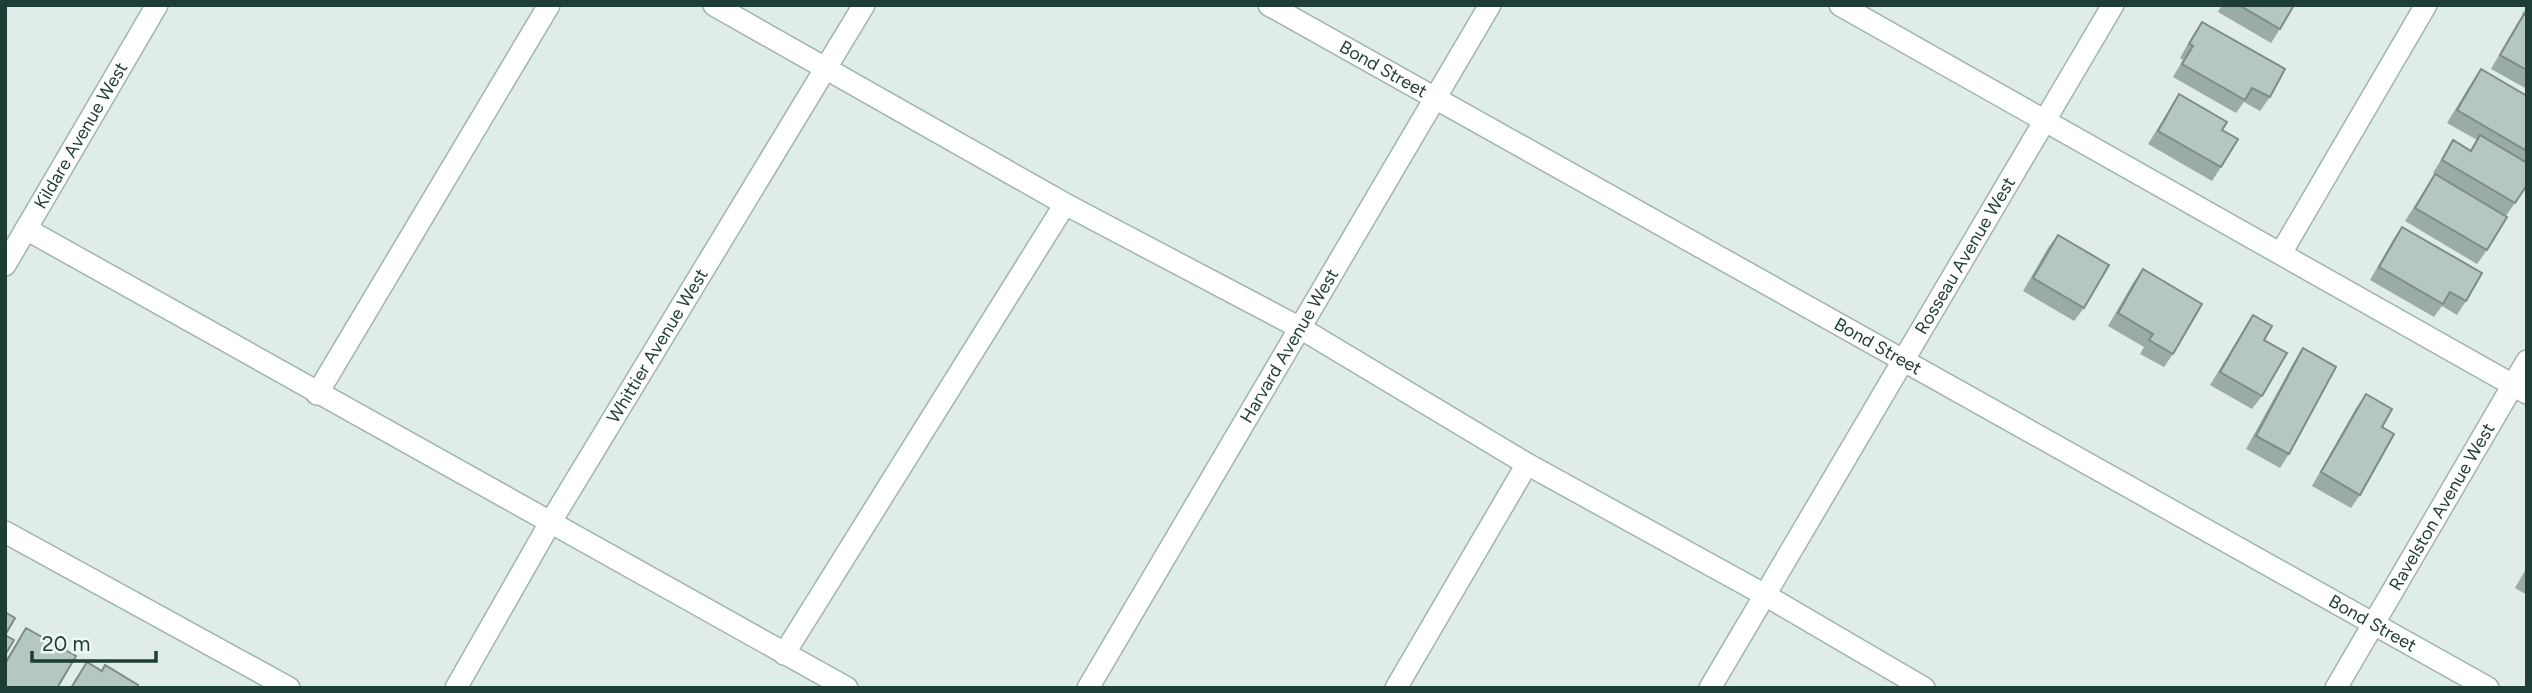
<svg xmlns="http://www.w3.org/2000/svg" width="2532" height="693" viewBox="0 0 2532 693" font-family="Figtree,sans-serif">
	<rect width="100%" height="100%" fill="#dfece7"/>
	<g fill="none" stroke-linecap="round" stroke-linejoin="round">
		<g stroke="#a1b4af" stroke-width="24">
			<g id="minor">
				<path d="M714,5L1065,204L1302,329L1527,464L1765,595L1924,688"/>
				<path id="s1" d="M1269,5L2488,688"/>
				<path d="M1840,5L2527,393"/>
				<path d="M26,229L847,688"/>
				<path d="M2281,253L2426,5"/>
				<path id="s2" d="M5,265L157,5"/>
				<path d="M317,394L549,5"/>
				<path d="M5,532L289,688"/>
				<path d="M784,654L1065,204"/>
				<path id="s3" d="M456,688L550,523L864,5"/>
				<path id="s4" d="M1088,688L1490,5"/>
				<path d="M1396,688L1527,464"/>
				<path id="s5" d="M1710,688L2113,5"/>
				<path id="s6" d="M2336,688L2527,361"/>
			</g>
		</g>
		<use href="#minor" stroke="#fff" stroke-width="21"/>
	</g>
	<path fill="#9baba5" d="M2222,5H2294L2280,29L2271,43L2218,12Z
		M2527,7V89L2491,69L2515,27L2523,15L2522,14Z
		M2202,22L2270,97L2260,111L2244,102L2236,113L2173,77L2183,60L2180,58L2193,35Z
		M2481,69L2527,96V185L2506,216L2487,250L2477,264L2405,221L2435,174L2433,173L2453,140L2470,150L2477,140L2447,123L2472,82Z
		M2179,94L2222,130L2221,167L2212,181L2148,144Z
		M2402,227L2466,301L2457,315L2442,306L2434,317L2370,280L2393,240Z
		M2058,235L2084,308L2074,321L2023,291L2048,248Z
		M2143,269L2173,354L2164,367L2140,354L2144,347L2108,326L2133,283Z
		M2253,315L2264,340L2262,396L2252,409L2210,385L2244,329Z
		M2303,348L2289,454L2280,468L2246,449L2294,362Z
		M2366,394L2382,427L2360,495L2351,508L2312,486L2356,408Z
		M2527,567V595L2515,588Z
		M26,628L5,688V661Z"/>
	<path fill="#b4c7c0" stroke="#7e8b86" stroke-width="2" d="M2239,5H2294L2280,29Z
		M2524,14L2527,16V70L2500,55Z
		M2202,22L2285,69L2270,97L2252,88L2245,100L2182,64L2193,46L2189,44Z
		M2481,69L2527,96V151L2457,110Z
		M2179,94L2227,122L2222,130L2238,139L2221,167L2158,131Z
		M2480,135L2527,163V185L2515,203L2442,160L2453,140L2471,151Z
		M2435,174L2507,217L2487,250L2415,208Z
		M2402,227L2482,273L2466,301L2450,292L2443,304L2379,267Z
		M2058,235L2109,265L2084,308L2033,278Z
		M2143,269L2202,304L2173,354L2149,340L2153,334L2118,313Z
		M2253,315L2272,326L2264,340L2287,353L2262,396L2220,372Z
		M2303,348L2336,367L2289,454L2256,436Z
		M2366,394L2392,409L2382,427L2394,434L2360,495L2321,472Z
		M5,612L15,618L5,635Z
		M26,628L76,656L57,688H5V664Z
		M5,635L14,640L5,655Z
		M87,662L102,671L105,665L138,685L137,688H71Z"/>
	<g text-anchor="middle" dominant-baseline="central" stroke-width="5" stroke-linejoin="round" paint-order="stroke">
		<g font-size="18" fill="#1e3d37" stroke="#eff8f4">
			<text stroke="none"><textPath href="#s1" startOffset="131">Bond Street</textPath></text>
			<text stroke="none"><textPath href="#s2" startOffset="150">Kildare Avenue West</textPath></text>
			<text stroke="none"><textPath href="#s5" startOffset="502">Rosseau Avenue West</textPath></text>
			<text stroke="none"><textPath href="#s3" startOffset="397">Whittier Avenue West</textPath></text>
			<text stroke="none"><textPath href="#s1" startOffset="698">Bond Street</textPath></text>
			<text stroke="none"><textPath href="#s4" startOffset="397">Harvard Avenue West</textPath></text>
			<text stroke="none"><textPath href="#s6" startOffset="210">Ravelston Avenue West</textPath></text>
			<text stroke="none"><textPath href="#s1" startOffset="1265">Bond Street</textPath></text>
		</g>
	</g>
	<rect width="2532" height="693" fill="none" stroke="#1e3d37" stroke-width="14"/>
	<path d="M32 651v10h124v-10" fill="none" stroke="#1e3d37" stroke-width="3.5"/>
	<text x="42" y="651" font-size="21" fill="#1e3d37" stroke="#eff8f4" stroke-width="5" paint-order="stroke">20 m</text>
</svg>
